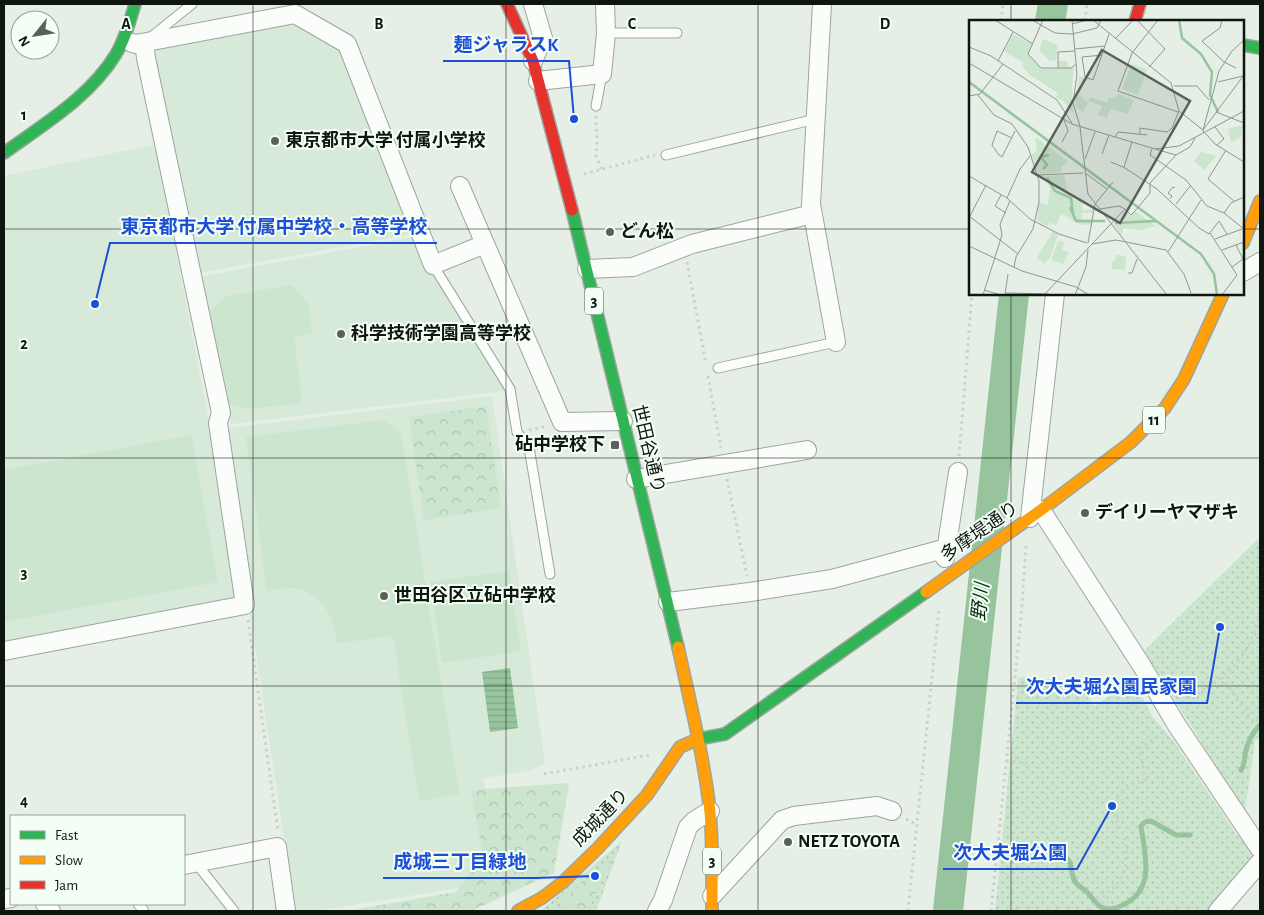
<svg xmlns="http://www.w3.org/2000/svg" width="1264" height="915" viewBox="0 0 1264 915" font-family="'Alegreya Sans','Noto Sans JP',sans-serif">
	<defs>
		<pattern id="grass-dots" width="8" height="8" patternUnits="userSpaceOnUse" patternTransform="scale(1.25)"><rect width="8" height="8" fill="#cbe5ce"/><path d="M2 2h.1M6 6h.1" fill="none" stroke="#adc4b0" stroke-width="1.8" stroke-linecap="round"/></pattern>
		<pattern id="forest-crowns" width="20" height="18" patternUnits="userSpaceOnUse" patternTransform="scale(1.25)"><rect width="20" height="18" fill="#cbe5ce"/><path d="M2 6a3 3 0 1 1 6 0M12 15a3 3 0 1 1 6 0" fill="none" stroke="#adc4b0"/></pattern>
		<pattern id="water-rules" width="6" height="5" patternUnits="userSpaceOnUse" patternTransform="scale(1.25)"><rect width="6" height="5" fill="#97c49d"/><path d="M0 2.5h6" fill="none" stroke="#81a886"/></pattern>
	</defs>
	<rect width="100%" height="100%" fill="#e5efe6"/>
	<path fill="#d7e9d9" d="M300,23L339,43L417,233L198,273L151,48Z
		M152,145L156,148L211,432L240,598L4,642V176Z
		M418,236L433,272L505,391L231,424L199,277Z
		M492,396L545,763L532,770L484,778L493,845L474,884L458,888L316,911H295L222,429Z"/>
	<path fill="url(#grass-dots)" d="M1260,537V736L1255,741L1245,812L1144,651Z
		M1020,677L1075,681L1095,706L1132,680L1153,717L1172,739L1235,832L1254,855L1207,911H995L1018,680Z
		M622,841L596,911H540Z"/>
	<path fill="url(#forest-crowns)" d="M486,406L501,508L424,520L409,417Z
		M569,783L554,873L471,911H346L456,892L483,855L471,790Z
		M612,859L587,911H549Z"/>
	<path fill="#cbe5ce" d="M292,285L309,305L312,333L294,337L302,401L295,404L245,409L230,404L209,312L226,296Z
		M384,420L401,433L459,794L419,801L393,636L337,643C334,619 324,595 298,589C289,586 276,590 267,591L246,437Z
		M191,435L218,582L4,622V470Z
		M509,571L521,651L442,663L430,582Z"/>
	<path fill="url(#water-rules)" d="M510,668L518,728L490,732L482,672Z"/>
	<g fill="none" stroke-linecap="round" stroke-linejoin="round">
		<path stroke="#97c49d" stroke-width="5" d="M1241,770C1245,765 1244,761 1245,755C1247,743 1252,733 1260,725
			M1053,855C1078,855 1067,871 1076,883C1079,887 1085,889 1088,893C1092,897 1096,904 1101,907C1108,911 1117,908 1123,905C1156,889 1145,855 1141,826L1145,822L1151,821L1176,835H1190"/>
		<path stroke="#97c49d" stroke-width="30" d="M1050,21L1053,4
			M948,911L1014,294"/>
		<g stroke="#9ea59e" stroke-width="11">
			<path id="lane" d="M606,33H677
				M150,38L192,4
				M596,106L602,74
				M666,155L816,119
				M433,265L510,389L517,432L529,447L550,574
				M718,368L836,342
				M196,863L234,911
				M138,904L144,911"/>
		</g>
		<g stroke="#9ea59e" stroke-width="20">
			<path id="street" d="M533,4L543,38L533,61
				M822,4L811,204L836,342
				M132,43L136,44L295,14L347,44L433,265L485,244
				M538,81L602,74L606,33L605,4
				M460,186L562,422L623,421
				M587,269L633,267L692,244L812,214
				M1243,272L1260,262
				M636,479L807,450
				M1041,510L1142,666L1176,724L1260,849
				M1030,518L1055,294
				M945,558L958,472
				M668,602L750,592L832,579L947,548
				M4,651L245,605L218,423L221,413L146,58L144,43
				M184,865L277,847L286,911
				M712,896L782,820L794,816L877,806L892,811
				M4,899L11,898
				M45,904L51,911
				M657,911L663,900L688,827L694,821L710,811
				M1218,911L1260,862"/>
		</g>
		<g stroke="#9ea59e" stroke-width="14">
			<path id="fast" d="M1243,45L1260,48
				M4,153C44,124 90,97 116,54C125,39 130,21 135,4
				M572,210L678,647
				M698,739L725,734L926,592"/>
		</g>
		<g stroke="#9ea59e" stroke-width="14">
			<path id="slow" d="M1243,243L1260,201
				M926,592L1041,510L1131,442L1165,408L1184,379L1223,294
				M678,647C690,702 704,757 710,812C713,845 712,878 712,911
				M518,911L542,898L563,882L598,848L647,795L680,747L698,739"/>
		</g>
		<g stroke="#9ea59e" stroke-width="14">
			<path id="jam" d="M507,4L533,61L572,210
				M1135,21L1140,4"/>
		</g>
		<path stroke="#ccd0cd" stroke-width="3" stroke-dasharray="2.5 4" stroke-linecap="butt" d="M1260,5V11
			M1001,21L1003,4
			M1085,21L1087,4
			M596,116L597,143L596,155L601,169
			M584,174L655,155
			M687,262L706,364
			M708,376L721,448
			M1260,396V397
			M529,430L547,426
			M959,456L972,294
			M727,479L747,576
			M551,584L555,606
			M248,620L278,831
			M1254,634L1260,635
			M1222,677L1254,723L1260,717
			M1187,710C1194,690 1208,688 1223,676C1244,659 1254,638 1260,612
			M1006,761L1029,763
			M544,774L649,755
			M906,819L917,825
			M908,911L939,609
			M991,911L1021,618L1026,546
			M1089,911C1099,898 1112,892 1121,878C1127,868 1128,848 1124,837C1122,832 1119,827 1117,822C1115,814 1117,804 1118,795L1127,786L1145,780L1140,748L1163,732"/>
		<use href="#lane" stroke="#fbfdfb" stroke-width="9"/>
		<use href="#street" stroke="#fbfdfb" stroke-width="18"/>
		<use href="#fast" stroke="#30b455" stroke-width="11"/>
		<use href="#slow" stroke="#ff9f0a" stroke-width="11"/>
		<use href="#jam" stroke="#e5322d" stroke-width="11"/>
	</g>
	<path fill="none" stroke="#0f150f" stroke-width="1" stroke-opacity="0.55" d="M253,4V911M506,4V911M758,4V911M1011,4V21M4,229H970M1243,229H1260M1011,294V911M4,458H1260M4,686H1260"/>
	<g fill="#5a615a" stroke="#f3fef4" stroke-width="2">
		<circle cx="275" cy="141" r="5"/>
		<circle cx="610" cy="232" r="5"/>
		<circle cx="341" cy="334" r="5"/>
		<rect x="610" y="440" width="10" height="10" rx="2.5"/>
		<circle cx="1085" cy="513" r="5"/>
		<circle cx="384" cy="596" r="5"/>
		<circle cx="788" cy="842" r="5"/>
	</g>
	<g text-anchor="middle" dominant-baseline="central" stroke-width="4" stroke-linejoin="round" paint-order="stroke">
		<g fill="#f3fef4" stroke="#535b54" stroke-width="1">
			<rect x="585" y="287.5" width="18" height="27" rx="4"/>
			<rect x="1143" y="406.5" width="22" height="27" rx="4"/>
			<rect x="703" y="847.5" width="18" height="27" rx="4"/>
		</g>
		<g font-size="16" font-weight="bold" fill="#0f150f">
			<text x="594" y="301">3</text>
			<text x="1154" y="420">11</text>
			<text x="712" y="861">3</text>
		</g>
		<g font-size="18" font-weight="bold" fill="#0f150f" stroke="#f3fef4" text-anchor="start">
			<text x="285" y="141">東京都市大学 付属小学校</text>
			<text x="620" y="232">どん松</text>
			<text x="351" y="334">科学技術学園高等学校</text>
			<text x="605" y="445" text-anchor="end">砧中学校下</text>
			<text x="1095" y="513">デイリーヤマザキ</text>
			<text x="394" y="596">世田谷区立砧中学校</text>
			<text x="798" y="842">NETZ TOYOTA</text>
		</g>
		<g font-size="18" fill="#0f150f" stroke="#f3fef4">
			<text transform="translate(648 449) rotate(77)">世田谷通り</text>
			<text transform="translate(980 532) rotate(-35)">多摩堤通り</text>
			<text transform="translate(601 818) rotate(-46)">成城通り</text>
		</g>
		<g font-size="19" font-style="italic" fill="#053312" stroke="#f3fef4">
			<text transform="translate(981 602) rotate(-84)">野川</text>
		</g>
	</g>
	<g transform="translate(969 20)">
		<rect width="275" height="275" fill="#e5efe6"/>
		<path d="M44,14L63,24L59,34L72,49H89V41H98L99,48L105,47L102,77L105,94L94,81L87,77L89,73L61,55L53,46L55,43L35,31ZM66,117L99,141L92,147L93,152L69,154L62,135L68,130ZM95,155L99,173L106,180H113L114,191L124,189V193H113V199L123,200L122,205H113L92,194L87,206L81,202L78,207L68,200L70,182L79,185L81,167L74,156ZM156,191L162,196L166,191L186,206L172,210L154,208L153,216L144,203L155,201ZM84,211L89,215L81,238L75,244L68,238Z" fill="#cbe5ce"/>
		<path d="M41,22L59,29L57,34L64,44L61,49L67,45L72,50L99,54L103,64L104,92L100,82L87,77L89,73L79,64L61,55L54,46L56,42L36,30ZM110,56L116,58L110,75L119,82L114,92L106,86Z" fill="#cbe5ce"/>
		<path d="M268,106H274L272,117L262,122L259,109ZM89,221L95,222L93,230L100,232L94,244L82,240ZM147,235L157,236L156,250L143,249V241H146Z" fill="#cbe5ce"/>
		<path d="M74,19L89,25L87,40L81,41L70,30ZM162,44L178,49L169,75L153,69ZM149,74L165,80L159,94L141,89L138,98L129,95L133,86L119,81L121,77L138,83L140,78H146ZM232,132L247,136L235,150L225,141Z" fill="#cbe5ce"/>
		<path fill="none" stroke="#97c49d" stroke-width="2.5" d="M210,0L213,18L232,34L243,52L241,75L249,92M0,62L232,234L245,254L248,275M74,149L78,145L72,137L80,135M78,158L86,171L102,178L104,194M101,187L107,201H136M146,203L187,201"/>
		<path fill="none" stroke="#8f9890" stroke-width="1" d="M26,0L64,24M63,0L86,13L103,14L128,8L132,0M74,0L59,34L72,48H102L107,44M103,0L108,54L104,83L111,106M124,0L202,63L210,91L234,110L250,51L263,31L275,20M168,0L196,29L180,47M189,0L163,33L149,71L209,92M253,0L251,8L233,21L255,42L267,48M103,4L118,0M146,19L164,0M0,27L22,36L88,80L103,103M106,29L136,26M133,35L113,37L116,57L124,60L136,26L140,14M29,41L44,12M0,43L103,104L186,129L210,126L275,91M89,48V32L106,31M249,62L274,56M205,66H228L240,80M9,75L25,95L43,104L59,127L70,161V182L64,209L47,237L45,247M0,76L11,74L34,44M247,92L275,103M111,107L119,174L198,275M246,107L255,119L248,125M235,113L234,110L275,55M236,113L246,124L275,142M171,114V108L198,112L203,108L210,91M146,117L149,112L178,115M43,118L28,111L23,125L29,134L33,137L46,111M93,122L99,111L95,100M183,129L181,135L217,160L238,186L255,193L275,209M186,129L207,135M257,130L239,159L265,181M133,134L140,115M116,139L126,112M142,142L156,148L188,169L230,208L240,214L250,201L258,214M155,147L163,122M116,153L138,169M68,155L114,153M0,156L38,178L61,199L90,214L118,223M32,175L26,186L37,193M38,178L51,149L61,136M201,179L203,176L199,173L204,167L206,168M207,184L222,165M131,189L150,186L156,189M255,193L262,183L275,177M0,196L49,234M1,196L17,165M241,213L268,255L253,275M246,219L273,209M119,223L126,184L144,162M123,224L147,220L197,230L215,254L222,273M0,226L53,251L107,267L120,275M253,230L275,222M199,232L232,180M263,247L274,239L267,225M159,253H163L168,239M15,270L32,275M37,273L80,274M36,274L39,254M14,275L33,215L31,204L41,181M75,275L156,189L162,195L166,191L181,173V163L207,135L221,127L226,118M106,275L117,247L119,230"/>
		<path fill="#5a615a" fill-opacity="0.15" stroke="#5a615a" stroke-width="2.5" d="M133,30L221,81L151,203L63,152Z"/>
		<rect width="275" height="275" fill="none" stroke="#0f150f" stroke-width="2.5"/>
	</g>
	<g font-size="16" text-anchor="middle" font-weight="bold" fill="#0f150f" stroke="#f3fef4" stroke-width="4" stroke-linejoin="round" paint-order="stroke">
		<text x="126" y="29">A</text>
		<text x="379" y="29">B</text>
		<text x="632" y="29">C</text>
		<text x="885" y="29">D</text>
		<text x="24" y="120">1</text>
		<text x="24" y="349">2</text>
		<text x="24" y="578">3</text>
		<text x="24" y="806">4</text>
	</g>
	<path fill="none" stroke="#1d4ed8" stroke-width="2" d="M574 119L569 61H443M95 304L110 243H437M1220 627L1207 703H1016M1112 806L1077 869H943M595 876L536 878H383"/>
	<g fill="#1d4ed8" stroke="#f3fef4" stroke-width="2">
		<circle cx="574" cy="119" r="5"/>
		<circle cx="95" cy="304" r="5"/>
		<circle cx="1220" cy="627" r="5"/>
		<circle cx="1112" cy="806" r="5"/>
		<circle cx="595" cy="876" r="5"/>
	</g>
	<g font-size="19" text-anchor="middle" font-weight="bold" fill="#1d4ed8" stroke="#f3fef4" stroke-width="4" stroke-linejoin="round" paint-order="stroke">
		<text x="506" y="51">麺ジャラスK</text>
		<text x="274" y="233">東京都市大学 付属中学校・高等学校</text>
		<text x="1111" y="693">次大夫堀公園民家園</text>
		<text x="1010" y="859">次大夫堀公園</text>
		<text x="460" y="868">成城三丁目緑地</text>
	</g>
	<rect width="1264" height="915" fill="none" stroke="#0f150f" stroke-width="10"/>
	<rect x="10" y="815" width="175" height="90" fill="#f3fef4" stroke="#98a198"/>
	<rect x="20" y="831" width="25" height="8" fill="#30b455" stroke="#98a198"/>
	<text x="55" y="840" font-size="15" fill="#0f150f">Fast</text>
	<rect x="20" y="856" width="25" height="8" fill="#ff9f0a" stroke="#98a198"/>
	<text x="55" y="865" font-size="15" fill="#0f150f">Slow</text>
	<rect x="20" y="881" width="25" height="8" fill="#e5322d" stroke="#98a198"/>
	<text x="55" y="890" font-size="15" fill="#0f150f">Jam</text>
	<g transform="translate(35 35) rotate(240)"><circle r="24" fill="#f3fef4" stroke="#98a198"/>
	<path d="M0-4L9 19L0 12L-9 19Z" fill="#5a615a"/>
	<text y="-8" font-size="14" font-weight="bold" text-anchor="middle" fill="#0f150f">N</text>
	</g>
</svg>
